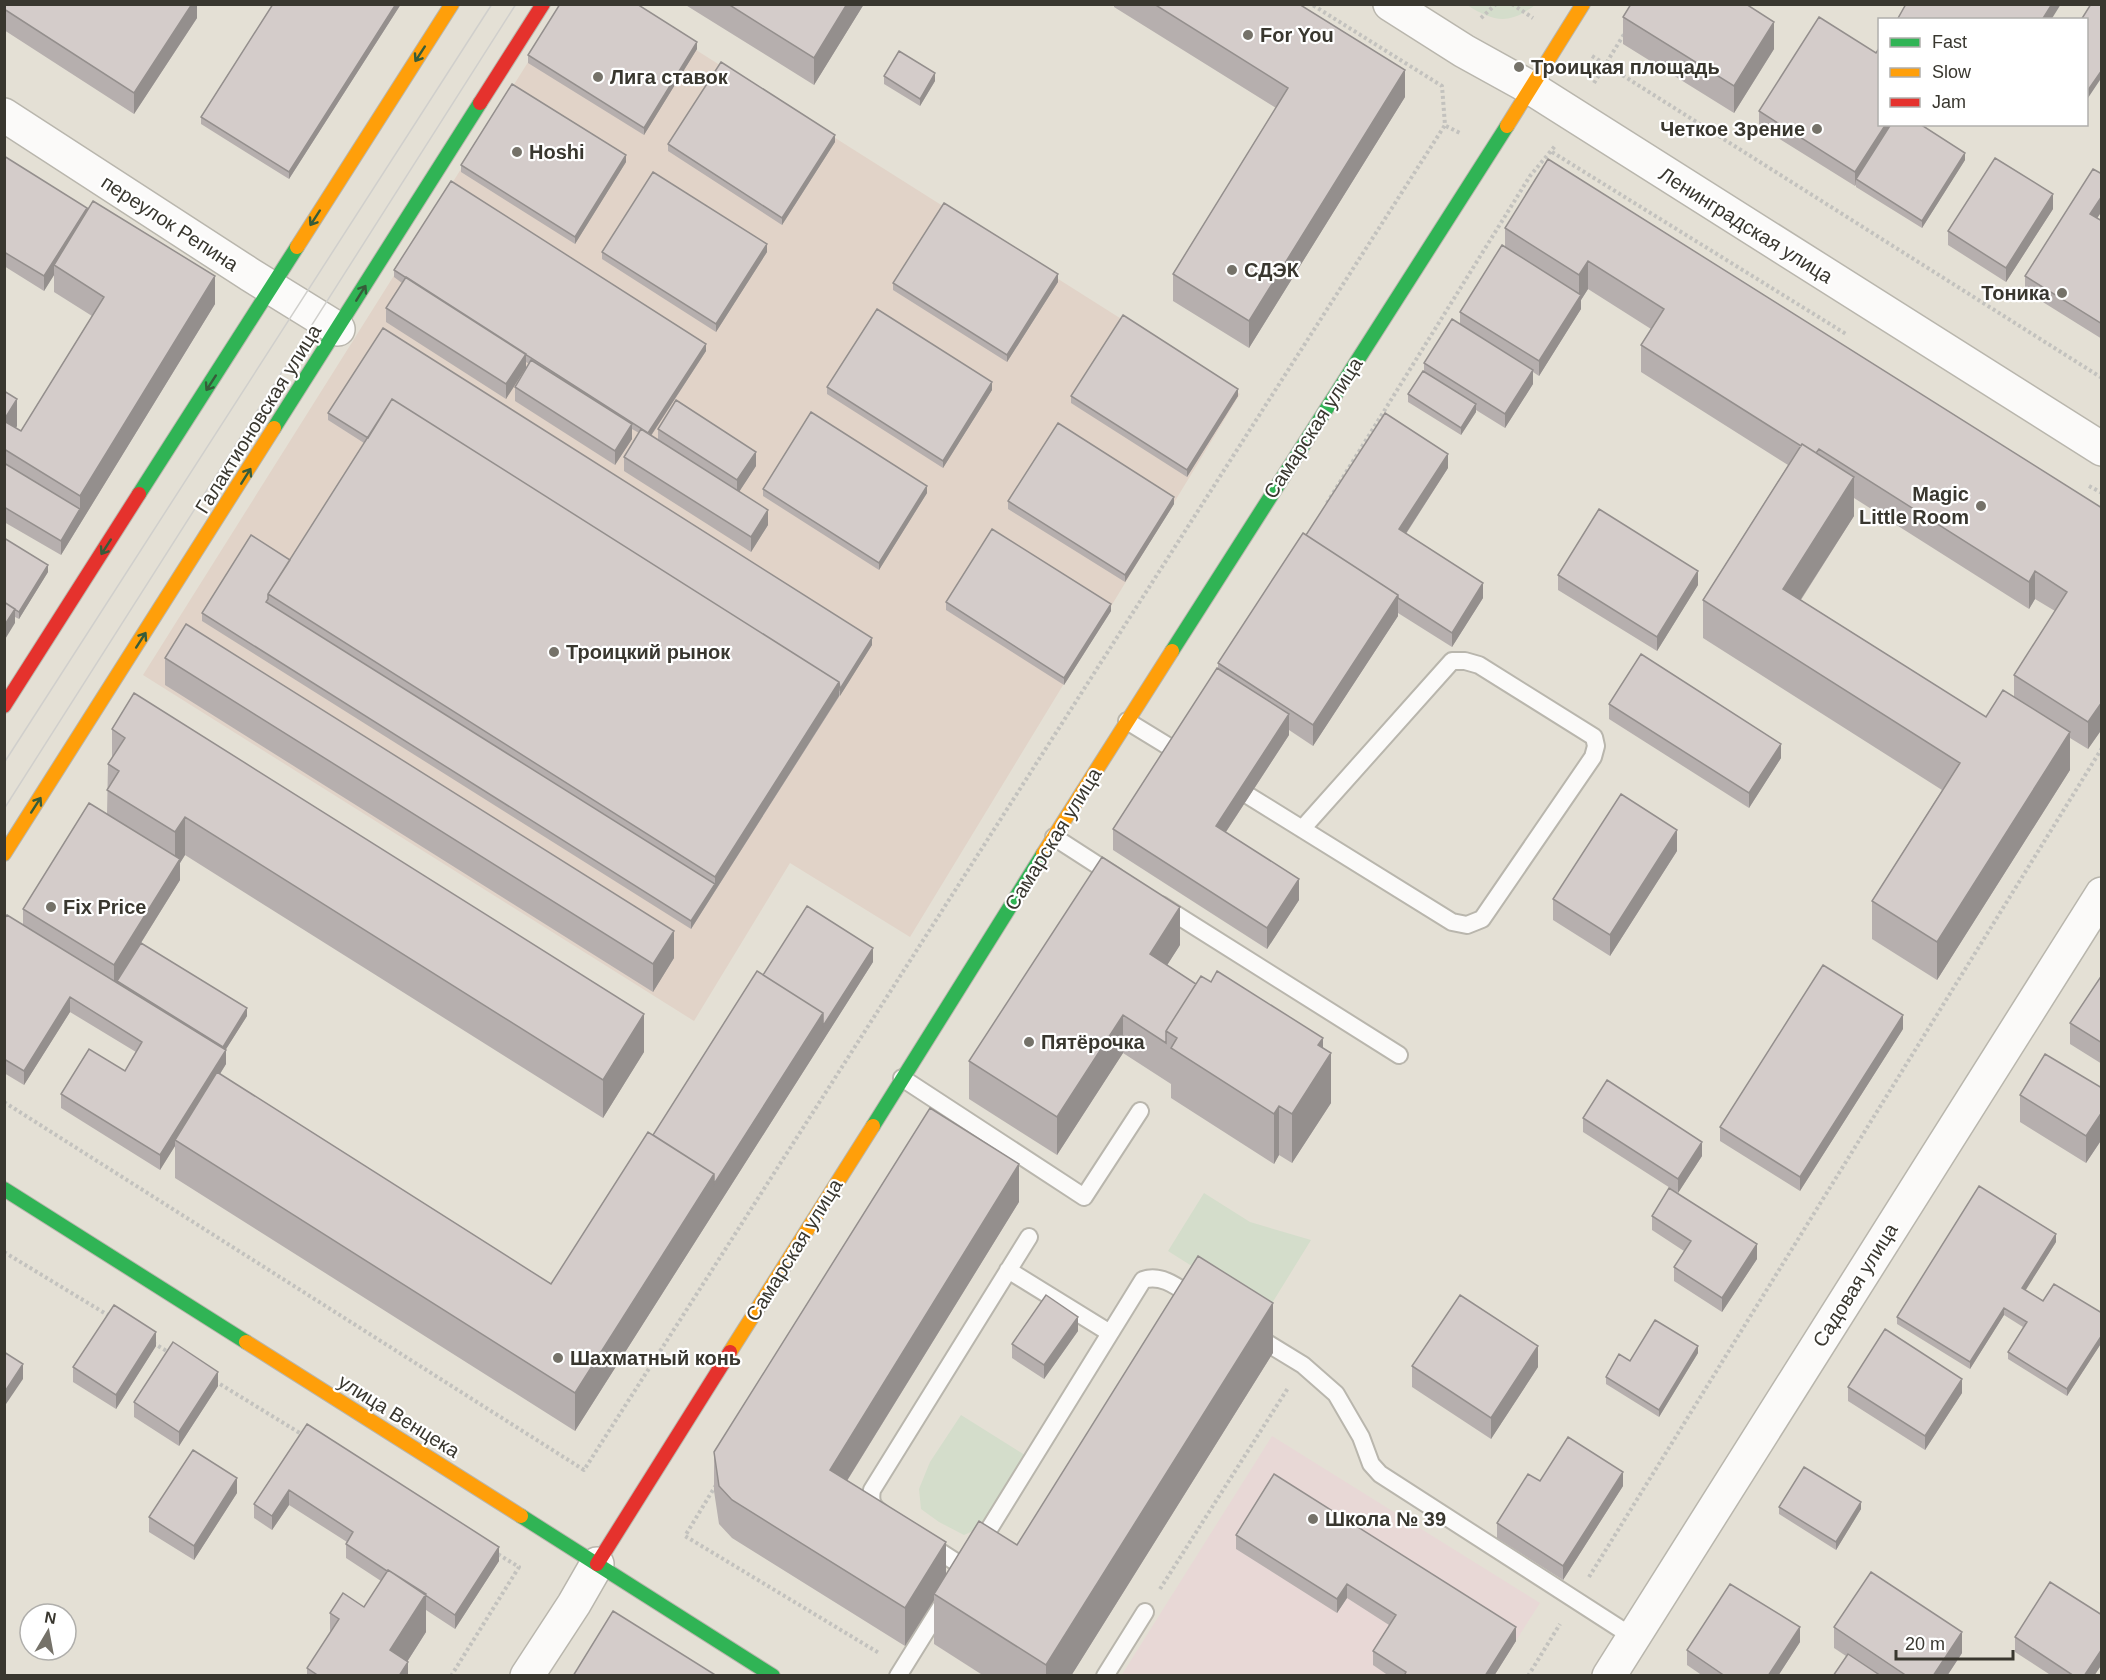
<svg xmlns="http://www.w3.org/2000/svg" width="2106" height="1680" viewBox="0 0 2106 1680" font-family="Helvetica,sans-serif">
	<rect width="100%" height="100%" fill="#e4e0d5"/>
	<path fill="#e1d3c8" d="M564,5H625L1240,394L910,937L790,863L694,1021L143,675Z"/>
	<path fill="#e8d8d6" d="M1272,1436L1540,1603L1494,1675L1121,1676Z"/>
	<path fill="#d4ddcb" d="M1467,5L1535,4V5C1509,25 1494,22 1467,5Z
		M1204,1193L1250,1222L1311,1240L1266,1313L1168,1251Z
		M961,1415L1028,1457L985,1526L964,1535L939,1522L921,1509L919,1489L930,1462Z"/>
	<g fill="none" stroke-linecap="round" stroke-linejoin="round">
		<g stroke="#b9b6ad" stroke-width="20">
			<path id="lane" d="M1127,721L1176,751
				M1249,796L1452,922L1467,925L1482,919L1593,757L1596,746L1594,737L1479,665L1465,661H1452L1302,829
				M1054,837L1116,877
				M1161,905L1399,1055
				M902,1078L1084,1197L1140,1111
				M1008,1270L1110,1333
				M1254,1335L1303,1365L1336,1394L1361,1437L1371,1464L1380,1474L1633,1637
				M882,1513C872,1507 870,1501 872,1490L1029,1237
				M928,1544L965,1568
				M978,1547L1143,1280C1163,1273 1181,1290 1197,1300
				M898,1676L944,1602
				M1105,1676L1145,1612"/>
		</g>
		<g stroke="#b9b6ad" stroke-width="36">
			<path id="street" d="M1390,4L1464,51L1531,88L2102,449
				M4,115L249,274L338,329
				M527,1676L574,1604L597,1564
				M1609,1676L2102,894"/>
		</g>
		<g stroke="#b9b6ad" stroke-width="16">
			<path id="fast" d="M274,428L480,103
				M139,494L297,247
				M1172,651L1507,126
				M873,1126L1043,854
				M4,1189L246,1342
				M521,1516L773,1676"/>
		</g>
		<g stroke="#b9b6ad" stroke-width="16">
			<path id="slow" d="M1507,126L1583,4
				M297,247L452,4
				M4,854L274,428
				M1043,854L1172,651
				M246,1342L521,1516
				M730,1352L873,1126"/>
		</g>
		<g stroke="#b9b6ad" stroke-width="16">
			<path id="jam" d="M480,103L543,4
				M4,706L139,494
				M597,1564L730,1352"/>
		</g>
		<path stroke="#c3c2be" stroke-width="4" stroke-dasharray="3 3" stroke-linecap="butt" d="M1512,4L1533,18
			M1481,18L1496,4
			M1592,56L2102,378
			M1594,83L1626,31
			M1446,126L1460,133
			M1552,152L1846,334
			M2089,486L2102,493
			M1327,503L1530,176L1555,146
			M4,1102L584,1470L1445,125L1442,86L1311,4
			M4,1252L111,1317
			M153,1343L170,1353
			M215,1381L303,1435
			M716,1485L685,1536L879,1653
			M1589,1577L2102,748
			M1160,1589L1288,1388
			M451,1676L519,1567L496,1553
			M1528,1676L1560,1624"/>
		<use href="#lane" stroke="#fbfaf9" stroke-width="16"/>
		<use href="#street" stroke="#fbfaf9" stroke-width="33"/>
		<use href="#fast" stroke="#30b455" stroke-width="14"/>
		<use href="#slow" stroke="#ff9f0a" stroke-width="14"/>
		<use href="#jam" stroke="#e5322d" stroke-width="14"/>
		<path stroke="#d0cfcc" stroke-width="1.5" d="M4,763L492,4
			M4,809L516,4"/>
	</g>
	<path fill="#b6afae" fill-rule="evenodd" d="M4,4H197V18L134,114L4,30Z
		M273,4H401L289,179L201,124V117Z
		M684,4H864L814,85Z
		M1114,4H1299L1405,97L1249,348L1173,301V274L1276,108L1114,7Z
		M1623,17L1774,49L1734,113L1623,44Z
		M697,49L644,135L528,63V55Z
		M884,76L935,81L920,106L884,84Z
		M1759,111L1880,124L1965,160L1922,228L1856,187V185L1855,186L1759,126Z
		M835,142L782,225L668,151V144Z
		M4,156L87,211L215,304L61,555L4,522V391L17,426L16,428L21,431L92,316L54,292V275L44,291L4,266Z
		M1548,159L2102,508V729L2088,749L2070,738V770L1937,980L1872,939V901L1942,790L1703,638V600L1788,465L1641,372V345L1651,329L1588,289L1581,300V309L1539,376L1533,372V384L1505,428L1476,410V412L1461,435L1408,402V394L1424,372V363L1460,324V312L1505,247V228ZM1854,498L2029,609L2035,599L2055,611L2014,675V697L1986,717L1801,600L1854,516Z
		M626,162L575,244L461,172V165Z
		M2053,209L2006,282L1948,245V231Z
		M2097,218L2102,221V339L2025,291V276Z
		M602,252H767L716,332L602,259Z
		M394,270L706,351L651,436L658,440V429L756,466L739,492L768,525L751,552L624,471V457L639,433L632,429V439L615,465L515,401V387L529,364L526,362L506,399L386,322V308L402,283L394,277Z
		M1058,282L1007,362L893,290V283Z
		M827,387L992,390L943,468L827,394Z
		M1071,396H1238L1187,477L1071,403Z
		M328,413L872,645L691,929L202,621V613L290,560L364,443L328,420Z
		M1448,468L1406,534L1483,598L1452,647L1398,613V616L1313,746L1289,730V735L1226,832L1299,900L1267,949L1113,850V829L1218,668V663L1306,535Z
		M763,489L927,493L879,570L763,496Z
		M1008,501L1174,504L1125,582L1008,509Z
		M4,538L48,572L19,619L15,617V623Z
		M1558,575L1698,585L1657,651L1558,590Z
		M946,602L1111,611L1064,685L946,610Z
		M165,658L674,958L653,992L165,685Z
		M1609,704L1781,758L1749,808L1609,719Z
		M112,729L644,1052L603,1118L185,855L180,863V880L141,943L247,1016L226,1049V1064L220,1074L551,1284L763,975L873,962L575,1431L175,1178V1146L160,1170L61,1108V1094L125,1071L136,1052L70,1012L24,1085L4,1073V919L23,924V909L107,814L108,764L112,758Z
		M1677,851L1610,956L1553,920V899Z
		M1180,945L1167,965L1196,984L1211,982L1323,1048L1331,1103L1292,1163L1279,1155L1274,1164L1171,1098V1084L1123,1053L1057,1155L969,1099V1061Z
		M2102,975V1064L2070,1044V1023Z
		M1903,1029L1800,1191L1720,1141V1127Z
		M2102,1088V1139L2086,1163L2020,1122V1095Z
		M1583,1118L1702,1156L1678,1193L1583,1132Z
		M1019,1202L847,1481L946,1574L1017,1545L1273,1353L1071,1676H984L934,1644V1600L905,1646L732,1538L719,1524L714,1491V1452Z
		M1652,1216L1757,1259L1722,1312L1674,1281V1267L1684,1251L1652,1230Z
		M2056,1242L2025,1290L2043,1301L2102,1313V1342L2067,1396L2008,1359V1352L2023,1327L2004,1315L1970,1369L1897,1324V1317Z
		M1078,1331L1044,1379L1012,1358V1344Z
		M156,1346L116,1409L73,1382V1367Z
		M1698,1353L1659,1417L1606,1384V1377L1630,1361Z
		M1412,1366L1538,1367L1491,1439L1412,1387Z
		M218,1386L179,1446L134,1417V1402Z
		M1848,1387L1962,1393L1925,1450L1848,1401Z
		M307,1424L499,1561L455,1629L426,1610V1632L407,1662L408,1676H307V1668L330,1633V1613L364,1607L381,1581L346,1558V1544L347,1542L289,1505L272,1530L254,1518V1504Z
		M1540,1481L1623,1486L1563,1580L1497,1538V1523Z
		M237,1493L194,1560L149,1532V1517Z
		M1779,1507L1861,1509L1836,1550L1779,1514Z
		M1236,1535L1516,1641L1494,1676H1389L1373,1665V1651L1389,1625L1347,1598L1337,1613L1236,1549Z
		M2102,1615V1664L2094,1676H2052L2015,1652V1637Z
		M1834,1627L1962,1653L1947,1676H1833L1846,1656L1834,1648Z
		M1800,1642L1778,1676H1703L1687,1665V1650Z"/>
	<path fill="#948f8d" d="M192,4H197V18L134,114V93Z
		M396,4H401L289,179V172Z
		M847,4H864L814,85V58Z
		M2052,4H2061L2051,20H2042Z
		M1774,22V49L1734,113V86Z
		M697,42V49L644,135V128Z
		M1405,70V97L1249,348V321Z
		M2102,70V77L2086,101V93Z
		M935,73V81L920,106V99Z
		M1886,124H1895L1856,179L1855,186V172Z
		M835,135V142L782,225V218Z
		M1965,153V160L1922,228V221Z
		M626,155V162L575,244V237Z
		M2053,194V209L2006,282V268Z
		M2102,196V211L2090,229V214Z
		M87,208V222L54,265V275L44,291V276Z
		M767,244V252L716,332V324Z
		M1588,261V289L1581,300V309L1539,376V361L1579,297V275Z
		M1058,274V282L1007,362V355Z
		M215,276V304L61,555V541L80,509V496Z
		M706,344V351L648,440V433Z
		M526,354V368L506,399V384Z
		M1533,370V384L1505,428V414Z
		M992,382V390L943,468V461Z
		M1238,389V396L1187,477V470Z
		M17,399V426L4,447V420Z
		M1476,404V412L1461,435V428Z
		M632,424V439L615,465V451Z
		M756,452V466L737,495V480Z
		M1448,454V468L1399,544V529Z
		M1854,477V516L1783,627V589Z
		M927,486V493L879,570V563Z
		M1174,497V504L1125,582V575Z
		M768,510V525L751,552V537Z
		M48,565V572L19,619V612Z
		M1698,571V585L1657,651V637Z
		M2035,571V599L2029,609V582Z
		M1483,583V598L1452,647V633Z
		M1398,595V616L1313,746V725Z
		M1111,604V611L1064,685V678Z
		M15,609V623L4,641V626Z
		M872,638V645L840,696V689Z
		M839,682V696L715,891V877Z
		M2102,702V729L2088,749V722Z
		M1289,714V735L1216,847V826Z
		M2070,732V770L1937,980V942Z
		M1781,744V758L1749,808V793Z
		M185,817V855L180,863V880L114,986V965L175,867V832Z
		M1677,830V851L1610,956V935Z
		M1299,879V900L1267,949V928Z
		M715,884V891L691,929V921Z
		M1180,907V945L1150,992V954Z
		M674,931V958L653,992V964Z
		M873,948V962L575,1431V1393L714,1174L823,1013Z
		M70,997V1012L24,1085V1071Z
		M247,1008V1016L223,1054V1047Z
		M644,1014V1052L603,1118V1080Z
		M1123,1015V1053L1057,1155V1117Z
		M1903,1015V1029L1800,1191V1177Z
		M1323,1038V1065L1331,1053V1103L1292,1163V1114L1318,1045Z
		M226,1050V1064L178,1141L175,1140V1146L160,1170V1155Z
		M1279,1106V1155L1274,1164V1114Z
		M2102,1112V1139L2086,1163V1136Z
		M1702,1142V1156L1678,1193V1179Z
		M1019,1164V1202L830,1508V1470Z
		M2056,1234V1242L2022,1296V1288Z
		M1757,1244V1259L1722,1312V1298Z
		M1273,1303V1353L1071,1676H1046V1665Z
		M2004,1308V1315L1970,1369V1362Z
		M1078,1317V1331L1044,1379V1365Z
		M156,1332V1346L116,1409V1395Z
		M2102,1335V1342L2067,1396V1389Z
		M1538,1346V1367L1491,1439V1418Z
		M1698,1346V1353L1659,1417V1410Z
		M23,1364V1379L4,1407V1393Z
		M218,1372V1386L179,1446V1432Z
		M1962,1379V1393L1925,1450V1436Z
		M1623,1472V1486L1563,1580V1566Z
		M237,1478V1493L194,1560V1546Z
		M289,1490V1505L272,1530V1516Z
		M1861,1502V1509L1836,1550V1542Z
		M946,1542V1580L934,1594V1600L905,1646V1608Z
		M499,1547V1561L455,1629V1615Z
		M1347,1584V1598L1337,1613V1599Z
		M426,1594V1632L398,1676L390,1650Z
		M1516,1627V1641L1494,1676H1485Z
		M1800,1627V1642L1778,1676H1768Z
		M1962,1632V1653L1947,1676H1933Z
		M2102,1649V1664L2094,1676H2084Z
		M408,1662V1676H399Z"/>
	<path fill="#d4ccca" stroke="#948f8d" stroke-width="1.5" d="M4,4H192L134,93L4,9Z
		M273,4H396L289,172L201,117Z
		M560,4H637L697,42L644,128L528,55Z
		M728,4H847L814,58Z
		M1154,4H1299L1405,70L1249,321L1173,274L1288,88Z
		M1631,4H1746L1774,22L1734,86L1623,17Z
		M1906,4H2052L2042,20H1897Z
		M2091,4H2102V70L2086,93V20H2081Z
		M1819,17L1876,53L1880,47V124H1886L1855,172L1759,111Z
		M899,51L935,73L920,99L884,76Z
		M721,62L835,135L782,218L668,144Z
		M512,84L626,155L575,237L461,165Z
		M1891,124H1920L1965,153L1922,221L1856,179Z
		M4,156L87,208L44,276L4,252Z
		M1995,158L2053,194L2006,268L1948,231Z
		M1548,159L2102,508V702L2088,722L2014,675L2067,592L2035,571L2029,582L1819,449L1816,453L1802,444L1801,446L1641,345L1664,309L1588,261L1579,275L1505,228Z
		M2093,169L2102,174V196L2090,214L2102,221V324L2025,276Z
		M653,172L767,244L716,324L602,252Z
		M451,181L706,344L648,433L394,270Z
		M93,201L215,276L80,496L4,449V421L21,431L104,297L54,265Z
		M944,203L1058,274L1007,355L893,283Z
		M1502,245L1581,295L1539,361L1460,312Z
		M406,277L526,354L506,384L386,308Z
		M877,309L992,382L943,461L827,387Z
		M1123,315L1238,389L1187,470L1071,396Z
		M1452,319L1533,370L1505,414L1424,363Z
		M383,328L872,638L840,689L839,682L392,399L368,438L328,413Z
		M531,360L632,424L615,451L515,387Z
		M1423,371L1476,404L1461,428L1408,394Z
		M4,391L17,399L4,420Z
		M392,399L839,682L715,877L268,594Z
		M676,400L756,452L737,480L658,429Z
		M811,412L927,486L879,563L763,489Z
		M1385,413L1448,454L1399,529L1483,583L1452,633L1398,598V595L1306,535Z
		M1058,423L1174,497L1125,575L1008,501Z
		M641,429L768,510L751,537L624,457Z
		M1802,444L1854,477L1783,589L1986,717L2003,690L2070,732L1937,942L1872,901L1960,763L1703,600Z
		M4,463L80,509L61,541L4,507Z
		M1599,509L1698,571L1657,637L1558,575Z
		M992,529L1111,604L1064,678L946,602Z
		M1303,533L1398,595L1313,725L1218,663Z
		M251,535L290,560L268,594V599L266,602L715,884L691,921L202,613Z
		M4,538L48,565L19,612L4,602Z
		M4,602L15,609L4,626Z
		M186,624L674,931L653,964L165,658Z
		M1641,654L1781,744L1749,793L1609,704Z
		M1217,668L1289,714L1216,826L1299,879L1267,928L1113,829Z
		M134,693L644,1014L603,1080L185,817L175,832L107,790L119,771L108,764L125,738L112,729Z
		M1621,794L1677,830L1610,935L1553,899Z
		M89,803L180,859L114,965L23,909Z
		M1102,857L1180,907L1150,954L1196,984L1166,1031V1043L1123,1015L1057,1117L969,1061Z
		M807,906L873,948L823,1026V1013L763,975Z
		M7,915L226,1050L160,1155L61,1094L89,1049L125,1071L142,1042L70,997L24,1071L4,1059V919Z
		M141,943L247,1008L223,1047L117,981Z
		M1823,965L1903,1015L1800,1177L1720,1127Z
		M757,971L823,1013L714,1184V1174L653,1135Z
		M1217,971L1323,1038L1318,1045L1331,1053L1292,1114L1279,1106L1274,1114L1171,1048L1177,1038L1166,1031L1201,976L1211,982Z
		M2102,975V1043L2070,1023Z
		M2045,1054L2102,1088V1112L2086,1136L2020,1095Z
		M217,1072L551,1284L648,1132L714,1174L575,1393L175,1140Z
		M1607,1080L1702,1142L1678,1179L1583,1118Z
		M930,1108L1019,1164L830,1470L946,1542L905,1608L732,1500L719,1486L714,1452Z
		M1979,1186L2056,1234L2022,1288L2043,1301L2054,1284L2102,1313V1335L2067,1389L2008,1352L2027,1322L2004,1308L1970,1362L1897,1317Z
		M1669,1188L1757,1244L1722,1298L1674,1267L1691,1241L1652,1216Z
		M1198,1256L1273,1303L1046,1665L934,1594L979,1521L1017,1545Z
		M1046,1295L1078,1317L1044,1365L1012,1344Z
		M1460,1295L1538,1346L1491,1418L1412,1366Z
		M114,1305L156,1332L116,1395L73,1367Z
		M1655,1320L1698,1346L1659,1410L1606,1377L1619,1354L1630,1361Z
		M1885,1329L1962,1379L1925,1436L1848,1387Z
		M173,1342L218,1372L179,1432L134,1402Z
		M4,1352L23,1364L4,1393Z
		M307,1424L499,1547L455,1615L388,1570L387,1571L346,1544L353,1532L289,1490L272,1516L254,1504Z
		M1568,1437L1623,1472L1563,1566L1497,1523L1528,1474L1540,1481Z
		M193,1450L237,1478L194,1546L149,1517Z
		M1804,1467L1861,1502L1836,1542L1779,1507Z
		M1274,1474L1516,1627L1485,1676H1404L1406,1672L1373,1651L1396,1615L1347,1584L1337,1599L1236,1535Z
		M388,1570L426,1594L390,1650L408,1662L399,1676H319L307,1668L339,1619L330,1613L343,1593L364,1607Z
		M1871,1572L1962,1632L1933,1676H1907L1834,1627Z
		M2050,1582L2102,1615V1649L2084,1676H2074L2015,1637Z
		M1730,1584L1800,1627L1768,1676H1725L1687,1650Z
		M613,1611L717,1676H573Z
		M1848,1654L1881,1676H1833Z"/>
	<defs><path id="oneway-shaft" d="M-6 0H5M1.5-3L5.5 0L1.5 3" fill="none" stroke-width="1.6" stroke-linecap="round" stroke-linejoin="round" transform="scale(1.5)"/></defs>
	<g stroke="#365c3a">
		<use href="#oneway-shaft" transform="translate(420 54) rotate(123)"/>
		<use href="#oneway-shaft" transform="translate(315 218) rotate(123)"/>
		<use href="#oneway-shaft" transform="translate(361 293) rotate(-58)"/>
		<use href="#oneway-shaft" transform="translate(211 383) rotate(123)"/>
		<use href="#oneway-shaft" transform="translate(246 476) rotate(-58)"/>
		<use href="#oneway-shaft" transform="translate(106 547) rotate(123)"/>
		<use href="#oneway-shaft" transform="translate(141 640) rotate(-57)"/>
		<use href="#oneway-shaft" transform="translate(36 805) rotate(-57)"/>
	</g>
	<g fill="#757269" stroke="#fff" stroke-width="2">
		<circle cx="1248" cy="35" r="6"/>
		<circle cx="1519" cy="67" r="6"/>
		<circle cx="598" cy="77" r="6"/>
		<circle cx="1817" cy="129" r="6"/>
		<circle cx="517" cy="152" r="6"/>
		<circle cx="1232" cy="270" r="6"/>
		<circle cx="2062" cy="293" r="6"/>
		<circle cx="1981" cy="506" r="6"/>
		<circle cx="554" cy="652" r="6"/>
		<circle cx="51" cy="907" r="6"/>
		<circle cx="1029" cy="1042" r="6"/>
		<circle cx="558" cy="1358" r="6"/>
		<circle cx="1313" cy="1519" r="6"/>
	</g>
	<g text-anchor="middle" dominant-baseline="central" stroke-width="4.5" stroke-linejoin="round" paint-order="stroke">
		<g font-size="20" font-weight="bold" fill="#39372f" stroke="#fff" text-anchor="start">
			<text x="1260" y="35">For You</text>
			<text x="1531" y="67">Троицкая площадь</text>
			<text x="610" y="77">Лига ставок</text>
			<text x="1805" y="129" text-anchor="end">Четкое Зрение</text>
			<text x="529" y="152">Hoshi</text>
			<text x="1244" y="270">СДЭК</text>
			<text x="2050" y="293" text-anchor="end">Тоника</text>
			<text x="1969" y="494" text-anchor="end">Magic<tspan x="1969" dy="23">Little Room</tspan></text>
			<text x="566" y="652">Троицкий рынок</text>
			<text x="63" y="907">Fix Price</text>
			<text x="1041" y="1042">Пятёрочка</text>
			<text x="570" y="1358">Шахматный конь</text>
			<text x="1325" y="1519">Школа № 39</text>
		</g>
		<g font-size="20" fill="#39372f" stroke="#fff">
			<text transform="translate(170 223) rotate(33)">переулок Репина</text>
			<text transform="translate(1746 225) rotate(32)">Ленинградская улица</text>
			<text transform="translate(258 419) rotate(-58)">Галактионовская улица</text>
			<text transform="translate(1313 428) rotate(-57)">Самарская улица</text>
			<text transform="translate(1053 839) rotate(-58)">Самарская улица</text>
			<text transform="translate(794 1250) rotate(-58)">Самарская улица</text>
			<text transform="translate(1855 1285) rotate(-58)">Садовая улица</text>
			<text transform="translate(399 1416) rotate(32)">улица Венцека</text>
		</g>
	</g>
	<rect width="2106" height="1680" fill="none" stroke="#39372f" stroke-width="12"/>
	<rect x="1878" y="18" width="210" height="108" fill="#ffffff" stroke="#b0afac" stroke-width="1.5"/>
	<rect x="1890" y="38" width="30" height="9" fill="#30b455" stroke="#b0afac" stroke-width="1.5"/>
	<text x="1932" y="48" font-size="18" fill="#39372f">Fast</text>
	<rect x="1890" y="68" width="30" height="9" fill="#ff9f0a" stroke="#b0afac" stroke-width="1.5"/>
	<text x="1932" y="78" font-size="18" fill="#39372f">Slow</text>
	<rect x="1890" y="98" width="30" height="9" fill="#e5322d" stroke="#b0afac" stroke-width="1.5"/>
	<text x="1932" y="108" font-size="18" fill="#39372f">Jam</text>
	<g transform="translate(48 1632) rotate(10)"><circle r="28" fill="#ffffff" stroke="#b0afac" stroke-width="1.5"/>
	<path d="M0-4.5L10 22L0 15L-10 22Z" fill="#757269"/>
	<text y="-9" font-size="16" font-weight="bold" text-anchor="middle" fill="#39372f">N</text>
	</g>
	<path d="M1896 1650v9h117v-9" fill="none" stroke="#39372f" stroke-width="3"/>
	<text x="1905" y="1650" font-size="18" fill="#39372f" stroke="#ffffff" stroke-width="4.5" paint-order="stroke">20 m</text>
</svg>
